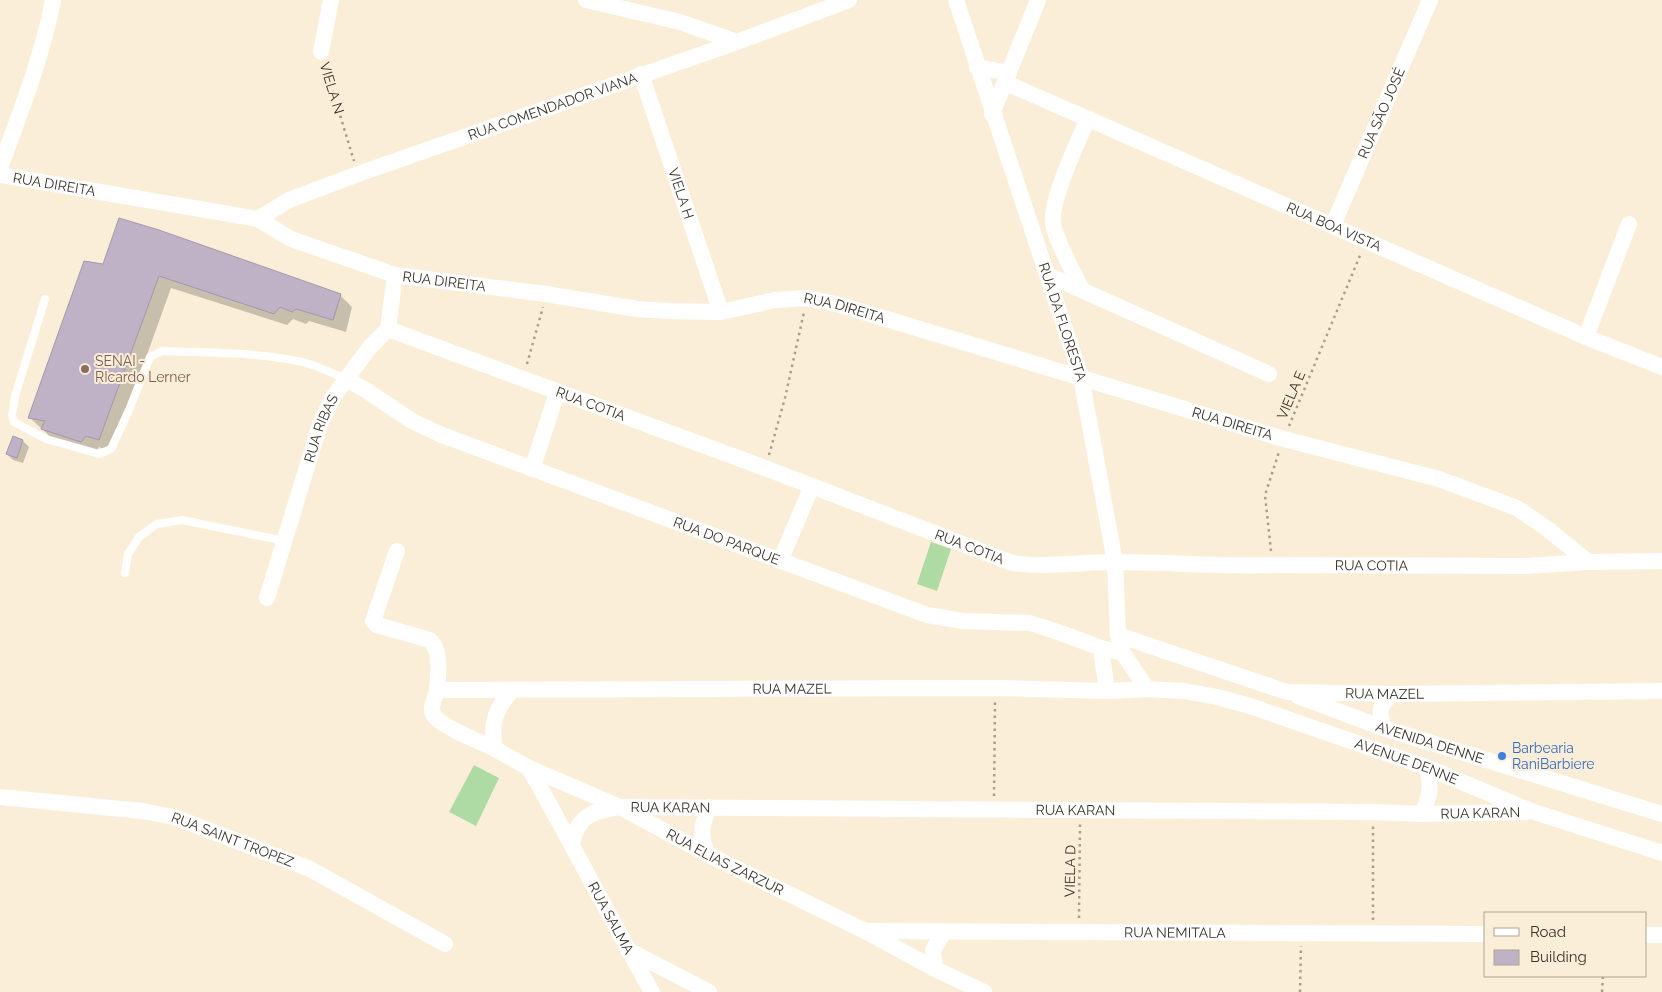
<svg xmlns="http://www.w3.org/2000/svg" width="1662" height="992" viewBox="0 0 1662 992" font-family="Raleway,sans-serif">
	<rect width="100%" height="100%" fill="#fbeed8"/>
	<path fill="#aedaa3" d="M931,542L951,549L937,591L917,584Z
		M474,765L499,778L476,826L449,812Z"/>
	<path fill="#0003" d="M85,263L340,295L352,307L346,332L309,321L306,324L293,319L287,325L171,288L112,452L99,447L94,454L55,441L29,417Z
		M14,438L23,441L29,447L23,463L13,460L7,454Z"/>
	<path fill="#c0b2c6" stroke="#a497ab" d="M119,218L159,230L341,294L333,320L296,309L292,312L280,307L274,314L159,276L99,440L86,436L81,442L41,429L45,421L28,418L84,261L103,264Z
		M13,436L23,440L17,458L6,454Z"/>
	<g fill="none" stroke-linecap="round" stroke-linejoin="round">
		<path stroke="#a89e8e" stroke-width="2.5" stroke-dasharray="2.5 4" stroke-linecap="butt" d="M325,66L354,161
			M527,364L543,307
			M1289,426L1361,253
			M769,455L785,398L804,312
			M1271,551L1265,495L1279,452
			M994,796L995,702
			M1079,918L1080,824
			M1373,920V826
			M1300,992L1301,946
			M1602,992L1603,976"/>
		<path stroke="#fff" stroke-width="8" d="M45,299L15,396L12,415L14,422L46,439L64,444L99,454L111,449L129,410L150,357L162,351C209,353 257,352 303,362C318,366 332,373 346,379
			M125,573L128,554L139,537L157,524L182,520L285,541"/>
		<g stroke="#fff" stroke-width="16">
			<path d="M586,0L680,22L737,42"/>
			<path id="s1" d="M956,0L1081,377L1115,562L1118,635L1123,653L1147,689"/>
			<path d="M321,52L331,0"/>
			<path d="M977,67L1009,73"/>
			<path id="s2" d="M641,74L721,312"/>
			<path id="s3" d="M1006,83L1586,337L1662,367"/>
			<path d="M992,114L1038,0"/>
			<path d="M0,168C20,113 42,58 53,0"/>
			<path id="s4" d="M0,175L258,219L291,239L395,275L546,294L637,309L669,311L721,312L775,300L807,298L840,305L1284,439L1439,479L1517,508L1549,530L1588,562L1662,561"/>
			<path id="s5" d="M258,219L289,200L358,174L737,42L849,0"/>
			<path id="s6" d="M1333,225L1430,0"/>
			<path d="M1048,275L1269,374"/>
			<path d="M1082,290C1074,272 1056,242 1053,223C1050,200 1078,142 1088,118"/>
			<path id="s7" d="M388,329L765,468L1012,563C1046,568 1081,562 1115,562C1168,562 1220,567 1273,565L1526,566L1588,562"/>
			<path d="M1586,337L1629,224"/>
			<path id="s8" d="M346,379L364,389L412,421L442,435L927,615L963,621L1030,623L1061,633L1101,648L1123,653"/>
			<path d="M532,469L557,393"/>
			<path d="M397,551L373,621L377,625L430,640C442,652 438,673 437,689C436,699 427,709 436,718C445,728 481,742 495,749"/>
			<path d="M780,561L812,486"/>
			<path id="s9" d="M267,598L320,424L333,397L370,347L388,329L395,275"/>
			<path id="s10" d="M1118,635L1287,692L1393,694L1662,691"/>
			<path d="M1101,648L1107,691"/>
			<path id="s11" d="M437,690L995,688L1107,691L1147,689L1184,691L1217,697L1250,706L1426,767L1531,811L1662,853"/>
			<path id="s12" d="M512,691C495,707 490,726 495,749L529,768L620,807L707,854L865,931L935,969L984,992"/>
			<path id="s13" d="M1298,696L1383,728L1662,814"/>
			<path d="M1383,728C1379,711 1378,705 1393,694"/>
			<path id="s14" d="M529,768C571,842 610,918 652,992"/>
			<path id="s15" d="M0,797L142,811L174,817L310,869L445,944"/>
			<path d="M1422,814C1429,798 1433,784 1426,767"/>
			<path id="s16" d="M572,843C579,814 592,812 620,807L1373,812L1422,814L1526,812"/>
			<path d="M707,854C700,833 701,827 709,807"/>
			<path id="s17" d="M865,931L1486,934"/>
			<path d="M1646,935H1662"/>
			<path d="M628,950L709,992"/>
			<path d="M935,969L933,950L944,932"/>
		</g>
	</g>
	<circle fill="#8d6e63" stroke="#fbeed8" stroke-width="2" cx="85" cy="369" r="5"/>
	<circle fill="#3f7fe0" stroke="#fbeed8" stroke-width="2" cx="1502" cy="756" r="5"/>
	<g text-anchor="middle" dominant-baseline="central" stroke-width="4" stroke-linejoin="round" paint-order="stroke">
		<g font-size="14" fill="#38332a" stroke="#fbeed8">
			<text transform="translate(332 88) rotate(73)">VIELA N</text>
			<text stroke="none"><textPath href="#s5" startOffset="316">RUA COMENDADOR VIANA</textPath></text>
			<text stroke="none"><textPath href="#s6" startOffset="122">RUA SÃO JOSÉ</textPath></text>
			<text stroke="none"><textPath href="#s4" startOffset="55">RUA DIREITA</textPath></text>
			<text stroke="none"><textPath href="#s2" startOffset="126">VIELA H</textPath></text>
			<text stroke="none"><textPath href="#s3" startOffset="358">RUA BOA VISTA</textPath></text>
			<text stroke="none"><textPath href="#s4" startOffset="460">RUA DIREITA</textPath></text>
			<text stroke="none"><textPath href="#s4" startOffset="865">RUA DIREITA</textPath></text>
			<text stroke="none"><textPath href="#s1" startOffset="339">RUA DA FLORESTA</textPath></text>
			<text transform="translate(1291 395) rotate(-67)">VIELA E</text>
			<text stroke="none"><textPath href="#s7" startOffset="216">RUA COTIA</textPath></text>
			<text stroke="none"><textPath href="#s4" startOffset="1270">RUA DIREITA</textPath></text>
			<text stroke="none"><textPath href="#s9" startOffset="178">RUA RIBAS</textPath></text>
			<text stroke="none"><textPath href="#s8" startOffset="415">RUA DO PARQUE</textPath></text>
			<text stroke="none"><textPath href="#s7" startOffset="621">RUA COTIA</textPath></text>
			<text stroke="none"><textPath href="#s7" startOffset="1026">RUA COTIA</textPath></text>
			<text stroke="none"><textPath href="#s11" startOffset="355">RUA MAZEL</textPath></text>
			<text stroke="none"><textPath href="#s10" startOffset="276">RUA MAZEL</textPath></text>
			<text stroke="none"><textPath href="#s13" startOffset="140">AVENIDA DENNE</textPath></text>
			<text stroke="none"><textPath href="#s11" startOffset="981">AVENUE DENNE</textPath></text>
			<text stroke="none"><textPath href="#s16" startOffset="116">RUA KARAN</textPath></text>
			<text stroke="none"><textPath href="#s16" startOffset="521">RUA KARAN</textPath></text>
			<text stroke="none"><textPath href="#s16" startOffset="926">RUA KARAN</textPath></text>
			<text stroke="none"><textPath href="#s15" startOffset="238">RUA SAINT TROPEZ</textPath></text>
			<text stroke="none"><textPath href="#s12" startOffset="320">RUA ELIAS ZARZUR</textPath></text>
			<text transform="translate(1070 871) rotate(-89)">VIELA D</text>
			<text stroke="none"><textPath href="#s14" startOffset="171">RUA SALMA</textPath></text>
			<text stroke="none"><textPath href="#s17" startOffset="310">RUA NEMITALA</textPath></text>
		</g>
		<g font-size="14" fill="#785e54" stroke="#fbeed8" text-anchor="start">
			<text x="95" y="361">SENAI -<tspan x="95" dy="16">RIcardo Lerner</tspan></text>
		</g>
		<g font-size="14" fill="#366cbe" stroke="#fbeed8" text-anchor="start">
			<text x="1512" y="748">Barbearia<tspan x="1512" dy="16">RaniBarbiere</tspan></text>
		</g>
	</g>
	<rect x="1484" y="912" width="162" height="65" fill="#fbeed8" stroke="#ada392"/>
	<rect x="1494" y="928" width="25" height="8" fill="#ffffff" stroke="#ada392"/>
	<text x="1530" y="937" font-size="15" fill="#38332a">Road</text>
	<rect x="1494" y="950" width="25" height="15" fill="#c0b2c6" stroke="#ada392"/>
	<text x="1530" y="962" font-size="15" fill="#38332a">Building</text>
</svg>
